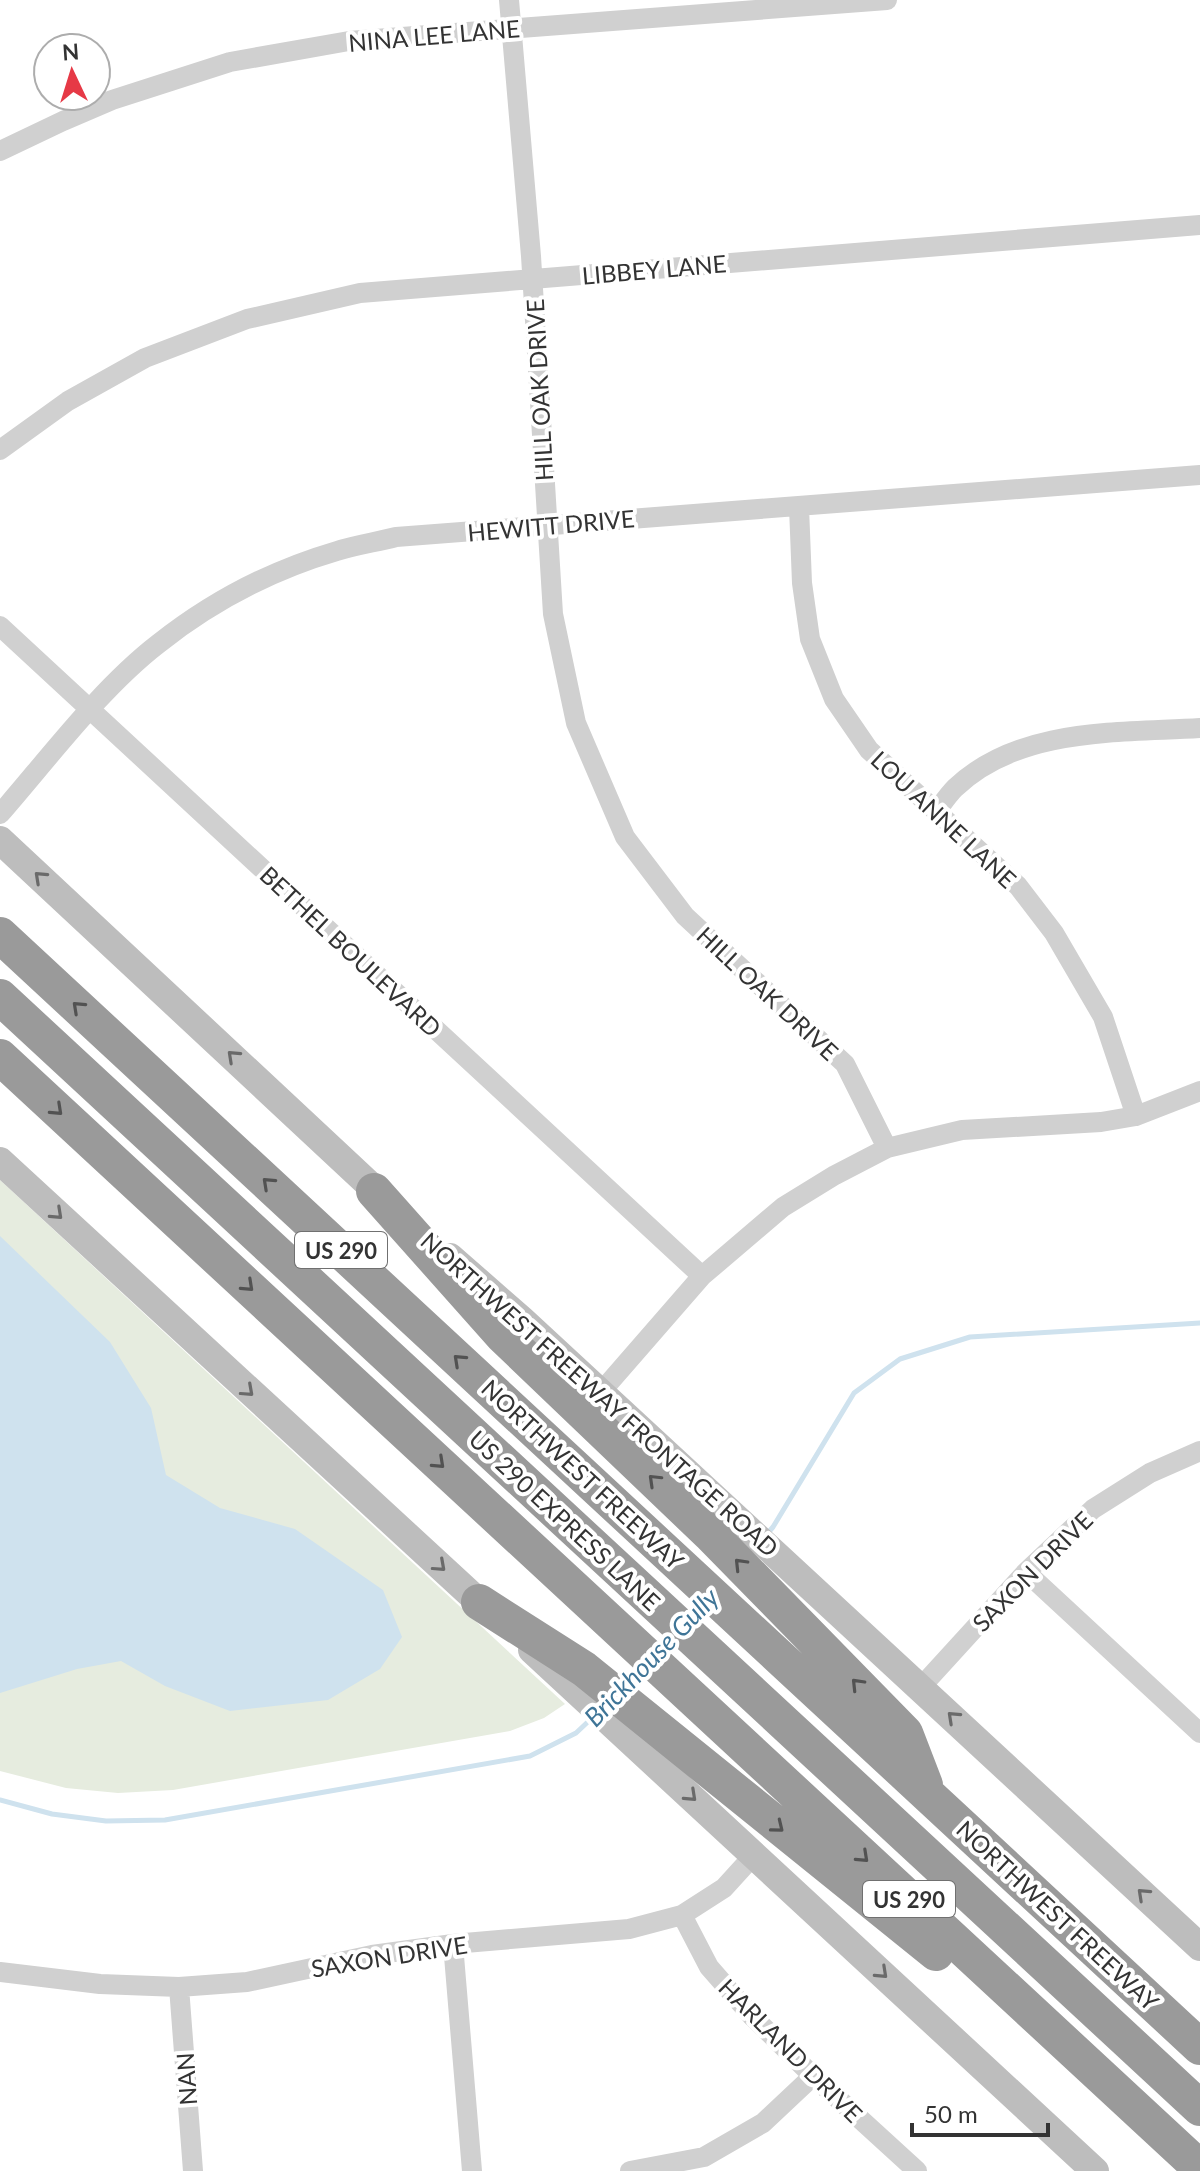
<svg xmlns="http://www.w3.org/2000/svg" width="1200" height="2171" viewBox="0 0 1200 2171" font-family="Lato,sans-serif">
	<rect width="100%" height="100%" fill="#fff"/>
	<path fill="#e6ecdf" d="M0,1180L565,1704L544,1718L510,1731L173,1790L118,1793L66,1788L0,1771Z"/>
	<path fill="#cfe2ee" d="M0,1236L110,1342L151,1408L166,1475L220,1508L295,1529L383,1590L402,1637L380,1669L328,1700L230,1711L165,1686L121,1661L77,1669L0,1693Z"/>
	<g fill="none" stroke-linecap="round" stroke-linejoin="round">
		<path stroke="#cfe2ee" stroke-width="5" d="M767,1534L773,1527L854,1393L900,1359L970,1337L1200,1323
			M626,1687L644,1669
			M0,1800L52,1814L106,1821L165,1820L530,1756L576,1733L592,1718"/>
		<path stroke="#d0d0d0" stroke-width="20" d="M509,0L531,256L553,614L576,723L625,837L685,916L845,1064L887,1148
			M0,151L63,121L112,100L230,62L349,41L887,0
			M0,450L68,401L145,358L247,319L360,293L1200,225
			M799,507L802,583L810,639L834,699L869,750L1018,886L1054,933L1103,1017L1136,1116
			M0,626L702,1276
			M936,812C942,804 948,795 955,788C1019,727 1118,733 1200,728
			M0,814C48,759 101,688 158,644C211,602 272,570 337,551C356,545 377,542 396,537L1200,475
			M601,1392L702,1276L783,1207L835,1175L887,1148L962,1130L1101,1122L1136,1116L1200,1091
			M1026,1572L1200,1733
			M921,1687L1026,1572L1093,1509L1150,1473L1200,1451
			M682,1915L709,1967L751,2015L813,2076L917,2171
			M453,1944L472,2171
			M0,1972L100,1984L179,1987L247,1982L372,1955L453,1944L629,1929L682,1915L724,1888L754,1855
			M179,1987L193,2171
			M630,2171L704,2157L763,2123L813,2076"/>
		<path stroke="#bdbdbd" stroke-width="28" d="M0,840L389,1203
			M0,1161L492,1614
			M450,1257L522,1320L1200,1947
			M532,1650L1095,2171"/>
		<path stroke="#9a9a9a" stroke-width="36" d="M0,935L1200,2047
			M0,997L1200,2108
			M0,1057L1200,2168
			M374,1191L503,1336L710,1534L905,1733L925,1785
			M479,1602L584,1669L936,1953"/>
	</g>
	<defs><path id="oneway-chevron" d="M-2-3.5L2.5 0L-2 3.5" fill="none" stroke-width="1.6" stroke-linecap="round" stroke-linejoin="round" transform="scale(2)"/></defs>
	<g stroke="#6a6a6a">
		<use href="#oneway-chevron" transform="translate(40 877) rotate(-137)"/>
		<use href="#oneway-chevron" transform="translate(233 1056) rotate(-137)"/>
		<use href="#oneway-chevron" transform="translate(57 1214) rotate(43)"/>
		<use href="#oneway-chevron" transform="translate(248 1391) rotate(42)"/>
		<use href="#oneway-chevron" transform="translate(440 1566) rotate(42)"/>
		<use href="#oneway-chevron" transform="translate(953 1717) rotate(-137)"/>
		<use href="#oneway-chevron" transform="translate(691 1796) rotate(43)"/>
		<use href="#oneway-chevron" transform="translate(1143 1894) rotate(-137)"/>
		<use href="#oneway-chevron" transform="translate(882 1973) rotate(43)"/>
	</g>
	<g stroke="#525252">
		<use href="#oneway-chevron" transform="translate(78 1007) rotate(-137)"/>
		<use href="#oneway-chevron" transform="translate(57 1110) rotate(43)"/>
		<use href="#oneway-chevron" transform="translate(268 1183) rotate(-137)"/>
		<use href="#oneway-chevron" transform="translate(248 1286) rotate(43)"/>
		<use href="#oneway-chevron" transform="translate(459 1360) rotate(-137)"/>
		<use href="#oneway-chevron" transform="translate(439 1463) rotate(43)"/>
		<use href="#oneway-chevron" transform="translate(654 1480) rotate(-136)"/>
		<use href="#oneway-chevron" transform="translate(740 1564) rotate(-134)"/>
		<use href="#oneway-chevron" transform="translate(857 1684) rotate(-134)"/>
		<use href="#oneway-chevron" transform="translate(778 1827) rotate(39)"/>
		<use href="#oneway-chevron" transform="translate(863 1857) rotate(43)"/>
	</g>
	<g text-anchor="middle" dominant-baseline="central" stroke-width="8" stroke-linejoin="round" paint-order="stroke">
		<g fill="#fff" stroke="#707070" stroke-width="2">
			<rect x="295" y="1232" width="92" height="36" rx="6"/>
			<rect x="863" y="1881" width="92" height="36" rx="6"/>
		</g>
		<g font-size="22" font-weight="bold" fill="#333">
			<text x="341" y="1250">US 290</text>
			<text x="909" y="1899">US 290</text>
		</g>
		<g font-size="24" fill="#333" stroke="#fff">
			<text transform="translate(434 35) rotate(-5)">NINA LEE LANE</text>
			<text transform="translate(654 269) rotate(-5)">LIBBEY LANE</text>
			<text transform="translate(539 390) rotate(-93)">HILL OAK DRIVE</text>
			<text transform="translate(551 525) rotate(-5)">HEWITT DRIVE</text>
			<text transform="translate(944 819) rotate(43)">LOU ANNE LANE</text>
			<text transform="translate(351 951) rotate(43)">BETHEL BOULEVARD</text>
			<text transform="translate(768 993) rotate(43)">HILL OAK DRIVE</text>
			<text transform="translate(600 1394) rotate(42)">NORTHWEST FREEWAY FRONTAGE ROAD</text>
			<text transform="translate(583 1474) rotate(43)">NORTHWEST FREEWAY</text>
			<text transform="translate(565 1520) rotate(43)">US 290 EXPRESS LANE</text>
			<text transform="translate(1032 1571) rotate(-45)">SAXON DRIVE</text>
			<text transform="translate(1058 1915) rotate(43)">NORTHWEST FREEWAY</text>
			<text transform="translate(389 1956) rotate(-9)">SAXON DRIVE</text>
			<text transform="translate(791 2050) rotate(45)">HARLAND DRIVE</text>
			<text transform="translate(186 2079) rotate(-94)">NAN</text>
		</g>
		<g font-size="26" font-style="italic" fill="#3f7597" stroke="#fff">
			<text transform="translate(651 1657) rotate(-46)">Brickhouse Gully</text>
		</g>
	</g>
	<g transform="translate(72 72) rotate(356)"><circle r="38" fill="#ffffff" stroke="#adadad" stroke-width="2"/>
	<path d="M0-6L14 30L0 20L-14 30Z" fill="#e63946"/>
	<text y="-12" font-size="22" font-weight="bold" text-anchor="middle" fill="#333333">N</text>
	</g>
	<path d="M912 2123v12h136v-12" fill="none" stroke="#333333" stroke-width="4"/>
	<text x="924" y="2123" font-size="24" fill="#333333" stroke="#ffffff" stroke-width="6" paint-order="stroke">50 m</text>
</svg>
